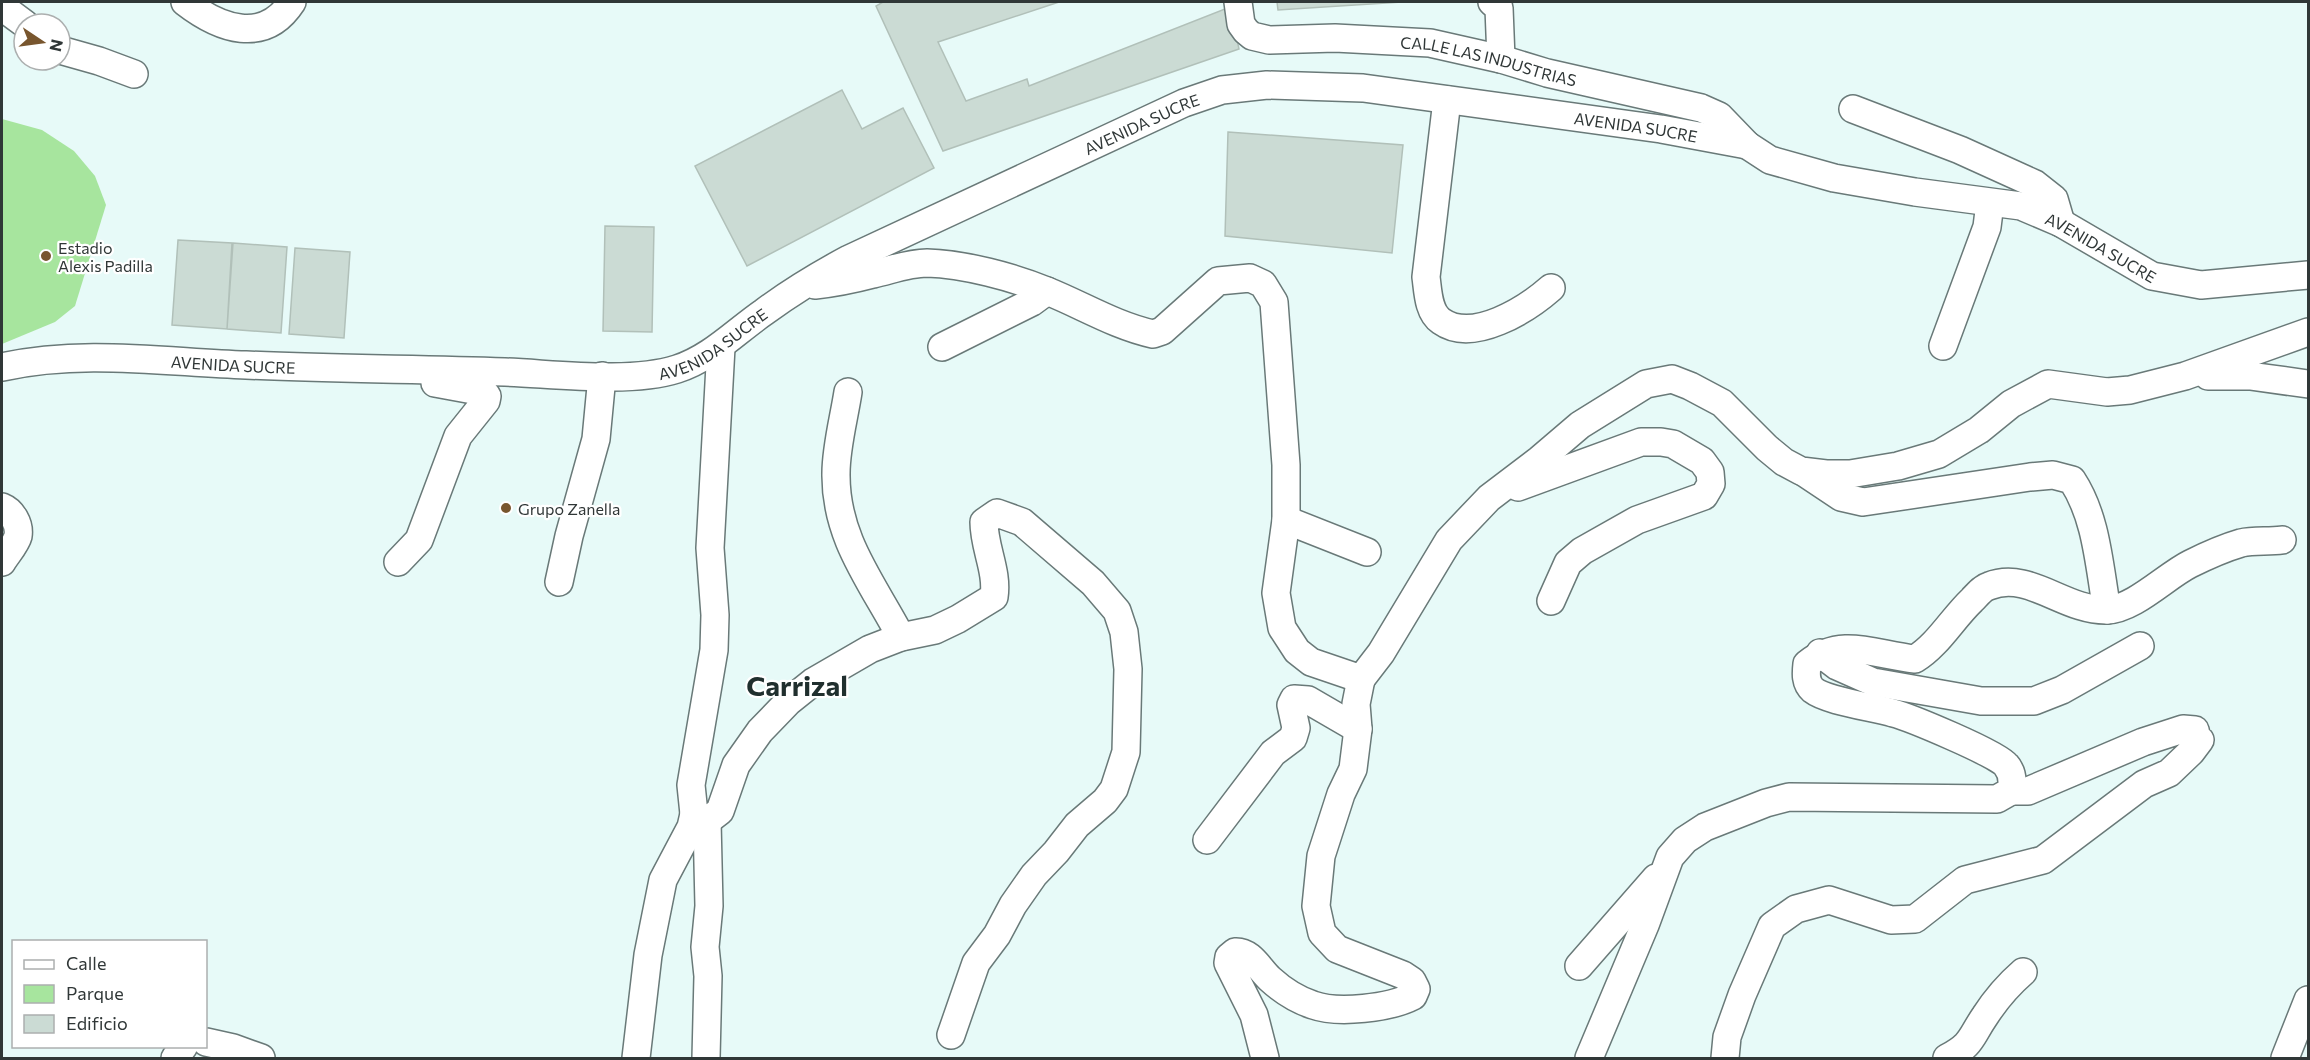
<svg xmlns="http://www.w3.org/2000/svg" width="2310" height="1060" viewBox="0 0 2310 1060" font-family="Commissioner,sans-serif">
	<rect width="100%" height="100%" fill="#e7faf8"/>
	<path fill="#a7e59e" d="M2,119L42,130L74,151L95,176L106,205L75,306L55,322L2,344Z"/>
	<path fill="#cbdbd4" stroke="#b1c0b9" stroke-width="1.5" d="M883,2H1059L938,42L966,101L1027,79L1029,86L1230,7L1239,49L943,151L876,6Z
		M1277,2H1402L1278,10Z
		M842,90L862,129L903,108L934,168L747,266L695,166Z
		M1228,132L1403,145L1392,253L1225,236Z
		M605,226L654,227L652,332L603,331Z
		M178,240L232,243L227,329L172,325Z
		M233,243L287,247L281,333L227,329Z
		M295,248L350,252L344,338L289,334Z"/>
	<g fill="none" stroke-linecap="round" stroke-linejoin="round">
		<g stroke="#697978" stroke-width="30">
			<g id="minor">
				<path d="M185,2C220,29 264,45 292,2"/>
				<path id="s1" d="M1238,2L1241,24L1246,31L1252,36L1269,40L1335,38L1430,43L1501,59L1547,73L1701,108L1719,116L1747,145"/>
				<path d="M1492,2L1499,8L1501,59"/>
				<path d="M2,7L25,24"/>
				<path d="M60,50L99,61L134,74"/>
				<path d="M1447,100L1426,277C1428,291 1428,312 1441,321C1473,344 1527,309 1551,288"/>
				<path d="M1853,109L1960,150L2035,184L2054,199L2061,223"/>
				<path d="M815,285C835,283 854,279 873,274C891,270 909,263 927,263C964,264 1013,277 1047,291C1082,305 1116,326 1153,334L1162,331L1218,281L1250,278L1263,284L1274,302L1286,465V520L1276,593L1282,628L1297,651L1311,662L1361,679L1381,653L1449,540L1489,498L1539,460L1580,425L1646,384L1672,379L1690,386L1722,403L1767,448L1784,462L1801,471L1826,474H1850L1898,466L1939,454L1979,430L2011,404L2048,384L2107,392L2130,390L2185,376L2308,332"/>
				<path d="M1943,346L1987,227L1990,203"/>
				<path d="M721,347L710,548L715,615L714,650L691,785L694,814L707,821L720,811L736,765L760,731L788,702L813,682L870,649L901,637L935,630L958,619L994,597C998,571 984,548 984,522L997,513L1022,522L1093,583L1117,611L1124,632L1128,669L1126,752L1114,789L1105,801L1077,825L1056,852L1034,875L1013,905L997,935L976,963L951,1035"/>
				<path d="M942,347L1032,302L1047,291"/>
				<path id="s2" d="M2,367C82,349 164,362 246,365C332,369 418,369 505,372C556,374 629,384 677,369C711,358 735,332 764,312C791,292 819,275 849,259L1184,103L1222,90L1267,85L1363,88L1661,129L1747,145L1770,160L1834,178L1915,192L2021,206L2061,223L2152,276L2201,285L2308,275"/>
				<path d="M2208,376H2250L2308,384"/>
				<path d="M848,392C844,418 836,447 836,473C835,538 872,582 901,637"/>
				<path d="M1805,473L1841,497L1863,502L2030,477L2053,475L2072,480C2097,518 2099,566 2107,610"/>
				<path d="M1518,487L1641,442H1661L1673,444L1702,461L1710,472L1711,484L1704,496L1637,520L1582,551L1568,563L1551,601"/>
				<path d="M2,507C12,511 20,524 18,536C16,544 6,555 2,562"/>
				<path d="M1286,520L1367,552"/>
				<path d="M398,562L419,540L458,436L486,401L487,396L484,392L435,383"/>
				<path d="M559,582L569,536L596,439L602,376"/>
				<path d="M1820,653L1837,666L1873,682L1981,701H2034L2062,690L2140,646"/>
				<path d="M1207,840L1273,753L1293,738L1296,728L1291,705L1294,699L1308,700L1358,729"/>
				<path d="M1579,966L1656,878"/>
				<path d="M206,1042L233,1048L261,1058"/>
				<path d="M175,1058L184,1046"/>
				<path d="M636,1058L648,955L663,880L691,827L694,814"/>
				<path d="M706,1058L708,976L705,947L709,906L707,821"/>
				<path d="M1265,1058L1254,1015L1228,963L1229,957L1235,952C1251,951 1259,969 1270,979C1282,990 1298,1000 1313,1005C1338,1014 1390,1008 1413,996L1416,989L1412,981L1403,975L1337,949L1322,933L1316,906L1321,856L1341,794L1353,769L1358,729L1356,704L1361,679"/>
				<path d="M1589,1058L1645,925L1670,857L1685,840L1705,827L1766,803L1789,797L1997,799L2011,791C2013,782 2013,773 2006,765C1998,754 1909,717 1893,713C1873,707 1827,701 1813,690C1805,683 1806,673 1807,664C1842,636 1875,655 1915,659C1938,645 1952,619 1972,600C1977,595 1982,588 1989,586C2029,570 2064,611 2107,610C2134,609 2166,576 2190,564C2206,556 2224,548 2241,543C2254,540 2269,542 2282,540"/>
				<path d="M1725,1058L1727,1037L1742,995L1772,926L1796,909L1829,900L1891,920L1915,919L1965,880L2043,860L2144,784L2169,773L2191,752L2200,740L2197,739L2195,730L2183,729L2143,742L2028,791H2011"/>
				<path d="M1947,1058C1973,1044 1970,1038 1985,1016C1996,999 2008,985 2023,972"/>
				<path d="M2285,1058L2308,1000"/>
			</g>
		</g>
		<use href="#minor" stroke="#fff" stroke-width="27"/>
	</g>
	<g fill="#78562e" stroke="#fff" stroke-width="2">
		<circle cx="46" cy="256" r="6"/>
		<circle cx="506" cy="508" r="6"/>
	</g>
	<g text-anchor="middle" dominant-baseline="central" stroke-width="4.5" stroke-linejoin="round" paint-order="stroke">
		<g font-size="16" fill="#303737" stroke="#fff">
			<text stroke="none"><textPath href="#s1" startOffset="278">CALLE LAS INDUSTRIAS</textPath></text>
			<text stroke="none"><textPath href="#s2" startOffset="1204">AVENIDA SUCRE</textPath></text>
			<text stroke="none"><textPath href="#s2" startOffset="1708">AVENIDA SUCRE</textPath></text>
			<text stroke="none"><textPath href="#s2" startOffset="2194">AVENIDA SUCRE</textPath></text>
			<text stroke="none"><textPath href="#s2" startOffset="720">AVENIDA SUCRE</textPath></text>
			<text stroke="none"><textPath href="#s2" startOffset="232">AVENIDA SUCRE</textPath></text>
		</g>
		<g font-size="16" fill="#303737" stroke="#fff" text-anchor="start">
			<text x="58" y="247">Estadio<tspan x="58" dy="18">Alexis Padilla</tspan></text>
			<text x="518" y="508">Grupo Zanella</text>
		</g>
		<g font-size="28" font-weight="bold" fill="#202f2e" stroke="#fff">
			<text x="797" y="685">Carrizal</text>
		</g>
	</g>
	<rect width="2310" height="1060" fill="none" stroke="#303737" stroke-width="6"/>
	<rect x="12" y="940" width="195" height="108" fill="#ffffff" stroke="#acafaf" stroke-width="1.5"/>
	<rect x="24" y="960" width="30" height="9" fill="#ffffff" stroke="#acafaf" stroke-width="1.5"/>
	<text x="66" y="970" font-size="18" fill="#303737">Calle</text>
	<rect x="24" y="985" width="30" height="18" fill="#a7e59e" stroke="#acafaf" stroke-width="1.5"/>
	<text x="66" y="1000" font-size="18" fill="#303737">Parque</text>
	<rect x="24" y="1015" width="30" height="18" fill="#cbdbd4" stroke="#acafaf" stroke-width="1.5"/>
	<text x="66" y="1030" font-size="18" fill="#303737">Edificio</text>
	<g transform="translate(42 42) rotate(103)"><circle r="28" fill="#ffffff" stroke="#acafaf" stroke-width="1.5"/>
	<path d="M0-4.5L10 22L0 15L-10 22Z" fill="#78562e"/>
	<text y="-9" font-size="16" font-weight="bold" text-anchor="middle" fill="#303737">N</text>
	</g>
</svg>
